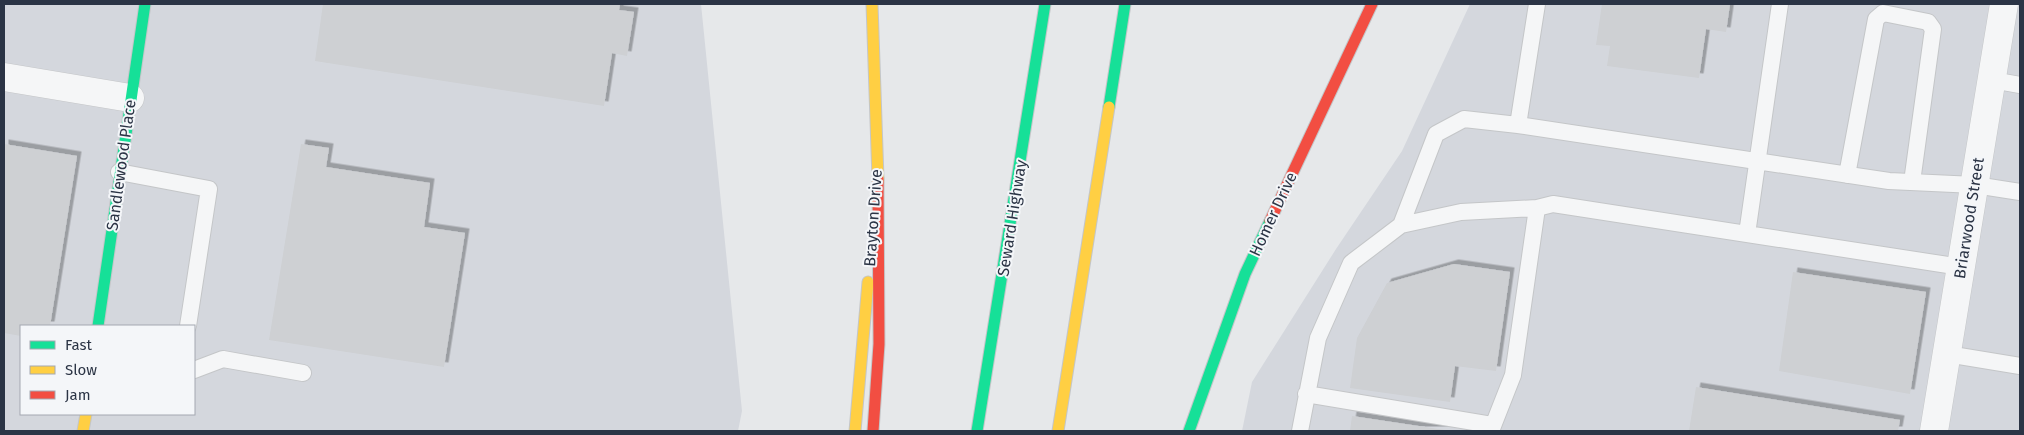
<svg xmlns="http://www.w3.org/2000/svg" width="2024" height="435" viewBox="0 0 2024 435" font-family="'Fira Sans',sans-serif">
	<defs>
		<filter id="shadow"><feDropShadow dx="4.5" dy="-4.5" stdDeviation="0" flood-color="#0004"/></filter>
	</defs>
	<rect width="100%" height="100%" fill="#e6e8ea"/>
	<path fill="#d4d7dd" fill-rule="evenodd" d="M4,4H701L742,411L738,431H4ZM21,326H194V414H21Z
		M1470,4H2020V431H1242L1252,382L1336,249L1402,151Z"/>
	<path fill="#ced0d3" filter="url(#shadow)" d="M323,4H620L619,10L634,12L627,56L612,53L604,106L315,61Z
		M1602,4H1730L1726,32L1706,29L1699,78L1607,66L1610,46L1596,45Z
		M4,144L77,156L50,326H21V336L4,333Z
		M301,144L329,148L326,167L430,183L424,227L465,233L444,367L269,340Z
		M1454,264L1510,272L1496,371L1455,366L1450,402L1350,388L1357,338L1387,283Z
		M1793,272L1926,292L1910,394L1779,371Z
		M1696,387L1900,420L1898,431H1689Z
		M1352,416L1445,430L1444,431H1350Z"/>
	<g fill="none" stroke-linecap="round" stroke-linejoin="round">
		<g stroke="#c4c6c8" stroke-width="18">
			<path id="lane" d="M1992,80L2020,85
				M1518,125L1537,4
				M119,172L209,189L188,326
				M1847,175L1876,19L1883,13L1928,22L1933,29L1912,182
				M1401,225L1436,134L1464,119L1518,125L1889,181L1975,185L2020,192
				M1747,234L1780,4
				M1947,354L2020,366
				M194,370L223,359L303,373
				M1306,394L1492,425
				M1300,431L1318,338L1351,263L1401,225L1461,212L1537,208L1553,204L1961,267
				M1491,431L1513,375L1537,208"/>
		</g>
		<g stroke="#c4c6c8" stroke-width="29">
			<path id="street" d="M4,77L130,98
				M1934,431L2004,4"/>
		</g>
		<g stroke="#c4c6c8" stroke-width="13">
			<path id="fast" d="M1109,107L1125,4
				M98,326L145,4
				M977,431L1045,4
				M1189,431L1245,274L1270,221"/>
		</g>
		<g stroke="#c4c6c8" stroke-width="13">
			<path id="slow" d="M872,4L878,179L876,202
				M83,431L86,414
				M855,431L868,282
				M1058,431L1109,107"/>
		</g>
		<g stroke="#c4c6c8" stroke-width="13">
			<path id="jam" d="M1270,221L1372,4
				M873,431L879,344L878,179"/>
		</g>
		<use href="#lane" stroke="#f5f6f7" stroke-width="16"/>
		<use href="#street" stroke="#f5f6f7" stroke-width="28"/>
		<use href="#fast" stroke="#16e098" stroke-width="11"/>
		<use href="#slow" stroke="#ffcf43" stroke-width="11"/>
		<use href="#jam" stroke="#f24e42" stroke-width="11"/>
	</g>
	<g text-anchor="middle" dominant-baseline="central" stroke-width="4" stroke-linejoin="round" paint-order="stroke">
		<g font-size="16" fill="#2b3445" stroke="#f4f6f9">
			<text transform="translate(121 165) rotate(-82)">Sandlewood Place</text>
			<text transform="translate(1273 214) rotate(-65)">Homer Drive</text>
			<text transform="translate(873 218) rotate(-86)">Brayton Drive</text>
			<text transform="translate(1012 218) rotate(-81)">Seward Highway</text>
			<text transform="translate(1969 218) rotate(-81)">Briarwood Street</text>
		</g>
	</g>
	<rect width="2024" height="435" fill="none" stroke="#2b3445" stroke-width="10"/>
	<rect x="20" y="325" width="175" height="90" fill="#f4f6f9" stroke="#a4a8b1"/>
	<rect x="30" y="341" width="25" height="8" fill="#16e098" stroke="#a4a8b1"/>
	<text x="65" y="350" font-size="15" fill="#2b3445">Fast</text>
	<rect x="30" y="366" width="25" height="8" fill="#ffcf43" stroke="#a4a8b1"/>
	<text x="65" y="375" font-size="15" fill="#2b3445">Slow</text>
	<rect x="30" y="391" width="25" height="8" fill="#f24e42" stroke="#a4a8b1"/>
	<text x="65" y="400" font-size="15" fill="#2b3445">Jam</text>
</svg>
